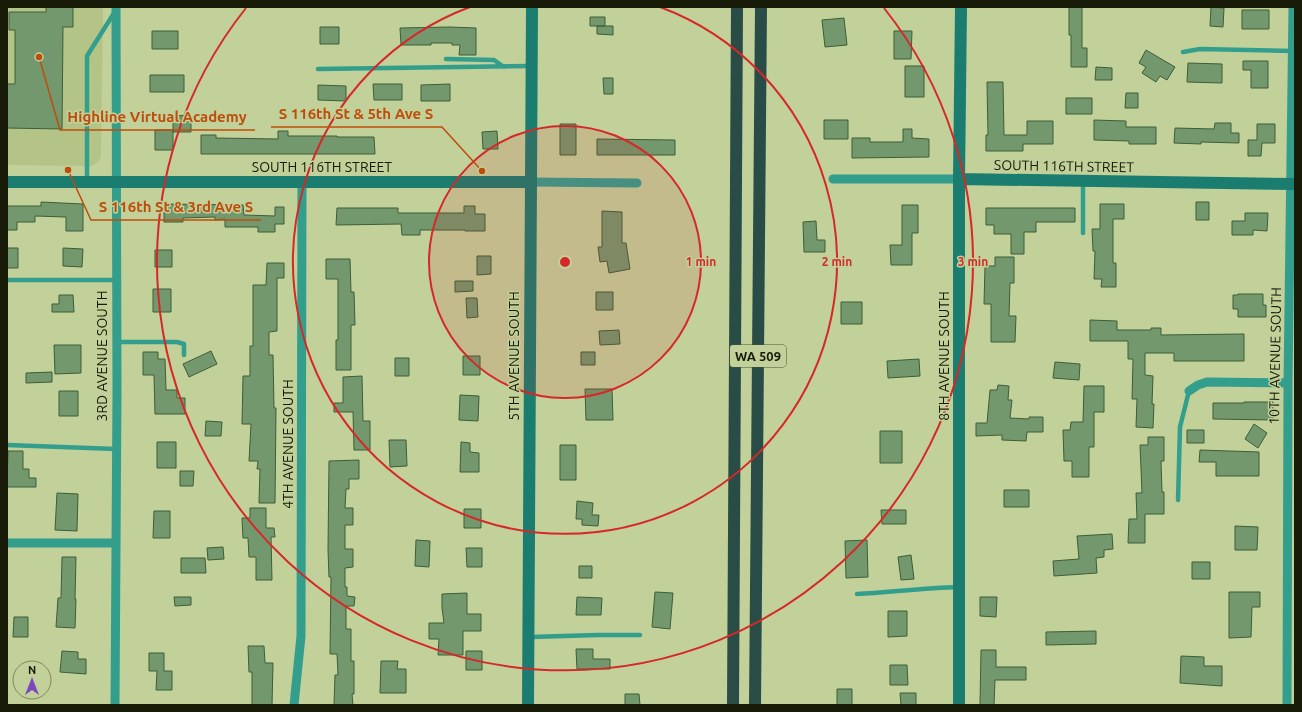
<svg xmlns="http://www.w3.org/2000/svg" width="1302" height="712" viewBox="0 0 1302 712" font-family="Ubuntu,sans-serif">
	<rect width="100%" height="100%" fill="#c2d09a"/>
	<path fill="#b4c487" d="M7,7H103L101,157L98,162L92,166L7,165Z"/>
	<path fill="#74986d" stroke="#3d5e36" d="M46,7H73V27H63L62,129L7,128V84H15V30H9V12H46Z
		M1069,7H1082V48H1087V67H1071V35H1069Z
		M1211,7L1224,8L1223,27L1210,26Z
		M1242,10H1269V29H1242Z
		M590,17H605V26H590Z
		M844,18L847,45L825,47L822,20Z
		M597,26H613V35L597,34Z
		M320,27H339V44H320Z
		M450,27L476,28V55H459L460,45H452V43H431V45H401L400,28Z
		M152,31H178V49H152Z
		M894,31H912L911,59H894Z
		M1146,50L1175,67L1167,80L1160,76L1156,82L1142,73L1146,67L1139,63Z
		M1243,61H1268V88H1251V70H1243Z
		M1188,63L1222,64V83L1187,82Z
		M905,66H924V97H905Z
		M1096,67L1112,68V80H1095Z
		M150,75H184V92H150Z
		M603,78H613V94H604Z
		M987,82H1003L1004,135H1027V121H1053V144H1023V151H986V135H988Z
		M373,84H402V100H374Z
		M450,84V101H421V85Z
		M318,85L346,86V101L318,100Z
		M1126,93H1138V108H1125Z
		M1066,98H1092V114H1066Z
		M191,115V132H173V116Z
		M824,120H848V139H824Z
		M1094,120L1126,121V127H1156V144H1129V141L1094,140Z
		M1215,123H1231V133H1239V143L1201,142V144L1174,143L1175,128L1214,129Z
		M560,124H576V155H560Z
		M1257,124H1275V143H1262L1261,156H1248V140H1257Z
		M903,129H912V138L929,139V157L852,158V138H870V142H903Z
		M155,130H173V150H155Z
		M278,131H288V136H337V137H374L375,154H201V135H216V138L278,139Z
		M497,131L498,149H483L482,132Z
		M597,139L675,140V155H597Z
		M41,202L83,204V231H66V217L35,216V222H17V230H7V206H41Z
		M1196,202H1209V220H1196Z
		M164,204L243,205L244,215L275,216V207H284V224H275V232H258V227H225V219L215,220V217L183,218V222H164Z
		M1100,204H1124V219H1113V263H1116V287H1101L1102,279H1094L1095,251H1093L1092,229H1100Z
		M902,205H918V233H912V265H891L890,245H902Z
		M464,206H475V214H485V231H465V230H420V235H402L401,224L336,225L337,208H398V213H464Z
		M986,208H1075V222H1036V232H1024V254H1011V234H994V225H986Z
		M602,211L622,212V243H626L630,269L609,273L607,261L600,262L598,247H602Z
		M1245,213H1268L1267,231L1253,230V235H1232V221H1245Z
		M816,221L817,240H825V252H804L803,222Z
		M7,248H18V268H7Z
		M63,248L83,249L82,267L63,266Z
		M155,250H172V267H155Z
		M477,256H491V274L477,275Z
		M995,257H1014V283H1010L1009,316H1016L1015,342H991V304H984L985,266H995Z
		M326,259H350L351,292H354L355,325H351V370H336V340H338V279H326Z
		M267,263H284V278H277V331L269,332V355H273L274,408H276L275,503H259L260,469H257L258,461H249L251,424H242L243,376H250V346H253V285H266Z
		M455,281H473V291L455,292Z
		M153,289H171V312H153Z
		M596,292H613V310H596Z
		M1238,294H1263V305H1266V317H1238V309H1233V295H1238Z
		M59,295H73L74,312H52V304H59Z
		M466,298H477L478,317L467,318Z
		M841,302H862V324H841Z
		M1090,320L1117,321V330H1151V328H1161V335L1244,334V361H1174V353H1145V375L1153,376L1152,404H1154L1153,428L1136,427L1137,399H1132L1133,359H1128V341H1090Z
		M619,330L620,344L600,345L599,331Z
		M54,345H81V373L55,374Z
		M211,351L217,364L189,377L183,364Z
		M143,352H158V359H165L166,390H177V398H185V414H155L154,375H143Z
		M581,352H595V365H581Z
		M463,356H480V375H463Z
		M395,358H409V376H395Z
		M919,359L920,376L888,378L887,361Z
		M1055,362L1080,364L1079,380L1053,378Z
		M52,372V382L26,383V373Z
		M362,376L363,421H370V450H354L353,412H334V403H343V377Z
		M998,385L1009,386L1008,400H1012L1010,418L1029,419V417H1043V432H1027L1026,441L1002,440V435L976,436V423H987L990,390H997Z
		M1084,386H1104V412H1094V447H1089V477H1072V461H1064L1063,430H1070L1071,422H1083Z
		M585,389H612L613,420H586Z
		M59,391H78V416H59Z
		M460,395L479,396L478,421L459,420Z
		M1244,402H1273V420L1213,419V403H1244Z
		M206,421L222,422L221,436H205Z
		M1254,424L1267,433L1258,448L1245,439Z
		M1187,430H1204V443H1187Z
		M880,431H902V463H880Z
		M1148,437H1164V461H1161L1162,492H1164V514H1145V543H1128L1129,519H1137L1136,493H1142L1140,445H1148Z
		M389,440H406L407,466L390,467Z
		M157,442H176V468H157Z
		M461,442L470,443V452L479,453V472H460Z
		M560,445H576V480H560Z
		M1200,450L1259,452V476H1216V462H1199Z
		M8,451H23V469H29V478H36V487H7Z
		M359,460V479H349V489H346L345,508H353V525H345V549H353V567L345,568V587H347V596L355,597L354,606H346V629H351V661H354V694H352L353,705H334L335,675H338L337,654H330L331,577H329L328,550L329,461Z
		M180,471H194L193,486H180Z
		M1004,490H1029V507H1004Z
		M57,493L78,494L77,531L55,530Z
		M577,501L593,503L592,515H599L598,526L582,525V519H576Z
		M250,508H266V528H274L275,537H271L272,580H256V557H249L248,538H243L242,518H250Z
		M464,509H481V528H464Z
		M881,510H906V524H882Z
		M154,511H170V538H153Z
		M1235,526L1258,527L1257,550H1235Z
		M1112,534L1113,549L1104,550V557L1096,558L1097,573L1054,576L1053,561L1079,559L1077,536Z
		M416,540L430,541L429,567L415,566Z
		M867,540L868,577L846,578L845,541Z
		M223,547L224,559L208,560L207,548Z
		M466,548H482V567H467Z
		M911,555L914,579L901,580L898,557Z
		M62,557H76L75,599H76L75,628L56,627L58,598H61Z
		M181,558H205L206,573H181Z
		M1192,562H1210V579H1192Z
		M579,566H592V578H579Z
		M655,592L673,593L670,629L652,627Z
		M1229,592H1260V607H1252L1251,637L1229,638Z
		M467,593V614H481V631H463V655H438L439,639H429V623H444L442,608V594Z
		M174,597H191V605L175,606Z
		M577,597L602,598L601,615H576Z
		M980,597H997L996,617L980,616Z
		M888,611H907V636L888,637Z
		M14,617H28V637H13Z
		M1096,631V644L1046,645V632Z
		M248,646H264L265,663H273L272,705H252V672H249Z
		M576,649H593V659H610V669H577Z
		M981,650H996V667H1026V680H995L994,705H980Z
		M62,651L78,652V659H86V674L60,672Z
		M466,651H482V670H466Z
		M149,653H164V671H172V690H156L157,671H149Z
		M1181,656L1204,657V666H1222V686L1180,683Z
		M381,661H398L397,669H406V693H380Z
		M890,665H907L908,685H890Z
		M837,689H852V705H837Z
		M900,693H916V705H901Z
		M625,694H639L640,705H625Z"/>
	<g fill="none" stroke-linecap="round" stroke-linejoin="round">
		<path stroke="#349e8d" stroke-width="4.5" d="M1183,52L1200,49L1293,51
			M446,59L494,60L504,67
			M318,69L531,66
			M1083,181V233
			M87,182V56L114,13
			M7,280H116
			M117,342H177L184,344V355
			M7,445L116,449
			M1178,500L1180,427L1189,391
			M857,594C891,592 925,588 959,587
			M530,637L598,635H640"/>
		<path stroke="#349e8d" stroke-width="9" d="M833,179H959
			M530,182L637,183
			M1189,391L1198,385L1207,382L1288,383
			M7,543H115
			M115,705L117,390L116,7
			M294,705L301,636L302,182
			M1287,705L1288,383L1293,7"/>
		<path stroke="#1a7d6f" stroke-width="12" d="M959,179L1295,184
			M7,182H530
			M528,705L532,7
			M959,705V179L961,7"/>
		<path stroke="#294d46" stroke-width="12" d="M733,705L737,7
			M755,705L761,7"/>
	</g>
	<circle cx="565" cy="262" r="136" fill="#d62828" fill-opacity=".12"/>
	<g fill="none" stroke="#d62828" stroke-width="2">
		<circle cx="565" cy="262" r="136"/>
		<path d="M660 7A272 272 0 1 1 470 7"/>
		<path d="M884 8A408 408 0 1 1 246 8"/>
	</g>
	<g text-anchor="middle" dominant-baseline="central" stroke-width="3" stroke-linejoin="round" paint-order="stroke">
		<rect fill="#c2d09a" stroke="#4a5133" stroke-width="1" x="730" y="345" width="56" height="22" rx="3"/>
		<g font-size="13" font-weight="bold" fill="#171b07">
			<text x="758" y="356">WA 509</text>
		</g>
		<g font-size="14" fill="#171b07" stroke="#c2d09a">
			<text transform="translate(1064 166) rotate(1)">SOUTH 116TH STREET</text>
			<text x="322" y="167">SOUTH 116TH STREET</text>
			<text transform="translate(102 356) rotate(-90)">3RD AVENUE SOUTH</text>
			<text transform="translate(514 356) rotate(-90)">5TH AVENUE SOUTH</text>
			<text transform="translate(944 356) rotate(-90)">8TH AVENUE SOUTH</text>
			<text transform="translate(1275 356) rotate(-89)">10TH AVENUE SOUTH</text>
			<text transform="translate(288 444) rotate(-90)">4TH AVENUE SOUTH</text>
		</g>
	</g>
	<circle cx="565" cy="262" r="6" fill="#d62828" stroke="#c2d09a" stroke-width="2"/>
	<g font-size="12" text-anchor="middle" font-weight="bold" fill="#d62828" stroke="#c2d09a" stroke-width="3" stroke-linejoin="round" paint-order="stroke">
		<text x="701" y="266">1 min</text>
		<text x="837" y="266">2 min</text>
		<text x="973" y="266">3 min</text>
	</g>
	<path fill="none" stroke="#be4d0b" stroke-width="1.5" d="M482 171L442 127H271M39 57L60 130H255M68 170L91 220H261"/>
	<g fill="#be4d0b" stroke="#c2d09a" stroke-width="1.5">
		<circle cx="482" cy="171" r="4"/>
		<circle cx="39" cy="57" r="4"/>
		<circle cx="68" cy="170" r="4"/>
	</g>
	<g font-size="15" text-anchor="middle" font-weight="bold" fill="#be4d0b" stroke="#c2d09a" stroke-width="3" stroke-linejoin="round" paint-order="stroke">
		<text x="356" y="119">S 116th St &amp; 5th Ave S</text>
		<text x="157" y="122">Highline Virtual Academy</text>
		<text x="176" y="212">S 116th St &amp; 3rd Ave S</text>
	</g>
	<rect width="1302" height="712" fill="none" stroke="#171b07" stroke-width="16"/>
	<g transform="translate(32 680)"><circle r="19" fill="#c2d09a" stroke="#7e885f"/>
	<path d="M0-3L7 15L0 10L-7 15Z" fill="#7c48bf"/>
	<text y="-6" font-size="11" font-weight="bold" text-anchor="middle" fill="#171b07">N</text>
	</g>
</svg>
